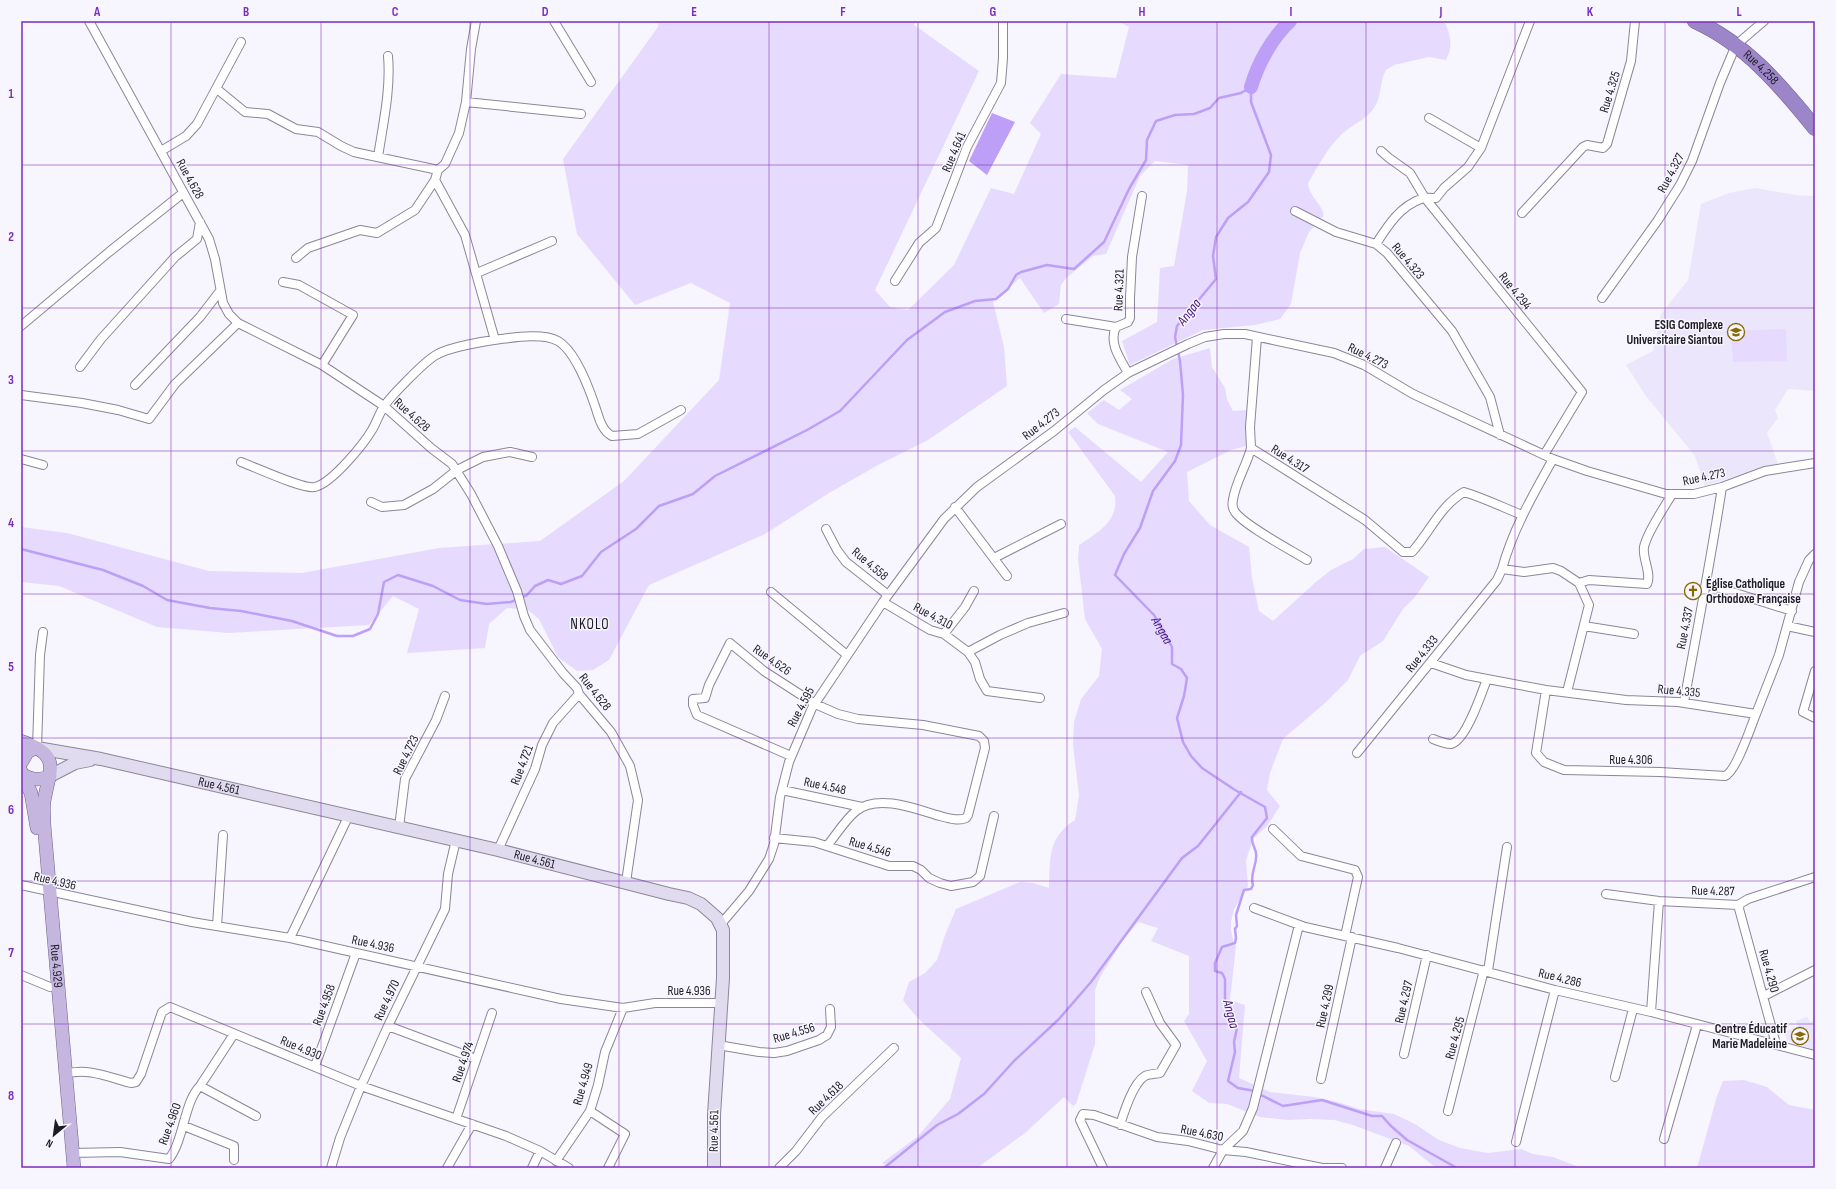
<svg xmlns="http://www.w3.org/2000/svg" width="1836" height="1189" viewBox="0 0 1836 1189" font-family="'Sofia Sans Condensed',sans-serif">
	<rect width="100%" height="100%" fill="#f7f5fe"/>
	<path fill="#ece6fc" d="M1755,188L1796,195L1815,196V391L1788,389L1775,410L1778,418L1767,433L1778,464L1767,466L1705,486L1695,456L1646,396L1626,365L1653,351L1661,314L1688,280L1701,204L1729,193Z
		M1807,1017L1810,1022L1815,1020V1050L1792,1043L1787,1040L1784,1032L1798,1026L1796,1021Z"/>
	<path fill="#e6dbfe" d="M659,21H915L914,25L979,71L875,290L890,307L908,310L954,265L991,188L1014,194L1041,134L1030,123L1061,74L1116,78L1129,27L1118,21H1444C1451,34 1453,47 1446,60L1429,57L1394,65L1386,70C1379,82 1382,97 1374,108C1366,120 1351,125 1341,135C1327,148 1318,167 1308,183C1309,196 1321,203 1324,215L1309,232L1300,253L1291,304L1280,319L1255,325L1203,330L1130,365L1122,341L1157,322L1160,268L1174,266L1187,191L1188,165L1155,161L1140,176L1106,254L1093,256L1066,278L1061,285L1059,304L1044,313L1020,278L993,302L1004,347L1007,386L928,440L878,465L829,493L765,534L649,585L609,660L593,670L577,671L558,657L539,619L528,610L507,608L489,624L485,648L407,653L419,609L393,596L369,625L229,633L157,627L59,586L21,582V527L67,533L209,571L302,573L439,548L540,541L624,481L719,380L730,303L691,283L635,305L577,234L563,159L658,27Z
		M1786,329L1787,361L1733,362L1731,331Z
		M1210,348L1212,367L1225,388L1227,399L1233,411L1248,410L1246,446L1231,450L1187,472L1189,501L1195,508L1210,525L1249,547L1252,578L1259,611L1273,621L1317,581L1331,570L1353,559L1364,549L1385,547L1429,577L1415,597L1403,609L1383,641L1360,656L1348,680L1325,703L1283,739L1270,773L1267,790L1280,806L1267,826L1254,838L1248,854L1246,861L1248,886L1234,909L1231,922V930L1234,944L1236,945L1230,1000L1245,1005L1239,1078L1270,1092L1314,1097L1338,1102L1359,1109L1394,1114L1415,1124L1439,1140L1460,1148L1488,1153L1521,1149L1533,1154L1553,1157L1582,1168H1436L1409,1146L1353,1125L1334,1120L1311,1119L1287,1120L1260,1117L1227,1104L1209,1103L1192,1091L1207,1061L1184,1021L1189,1014V956L1151,941L1158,928L1138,922L1123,940L1100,977L1095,990V1044L1076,1104L1073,1106L1064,1097L1025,1133L977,1168H888L882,1163L917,1137L950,1099L961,1058C941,1038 919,1023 903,1000L909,982L925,973L937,960L945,935L956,909L1020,882L1033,883L1049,888C1050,858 1048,837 1075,820L1079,795L1073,745L1074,722L1081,699L1099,676L1102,649L1085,619L1078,559L1079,545C1097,533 1119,521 1115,496L1068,432L1075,427L1141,482L1168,452L1098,424L1087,413L1104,400L1119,410L1132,399L1120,390L1173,359Z
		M1744,1080L1767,1087L1789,1105L1815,1110V1168H1697L1717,1096L1723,1081Z"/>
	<path fill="#bd9ff7" d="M992,113L1015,122L987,175L969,161Z"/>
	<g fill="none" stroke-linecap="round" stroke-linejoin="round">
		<g stroke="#bd9ff7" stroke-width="2.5">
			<path id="s1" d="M1251,87V102L1271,155L1269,172L1248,202L1228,218L1216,237L1213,256L1216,279L1177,326L1175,337L1180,361L1183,395L1181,445L1175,461L1153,491L1140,528L1124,554L1115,575L1154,615L1172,647V664L1181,669L1187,678L1184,696L1177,718L1183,742L1191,756L1202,768L1235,790L1265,807L1267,818L1252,837C1251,843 1255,847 1256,853C1258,864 1249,874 1253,885L1251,889L1244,890L1236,915L1237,926L1235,929L1236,938L1235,943L1222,947L1215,963V971L1222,973L1225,979V1002L1237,1028L1234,1042L1235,1052L1228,1081L1238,1088L1255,1091"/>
			<path d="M21,549L103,570L143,586L167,600L210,608L241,611L292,621L337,636H353L370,629L378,614L384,582L398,575L433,586L460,600L487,604L511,602L527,595L535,586L548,580L561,584L582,576L601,552L636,529L659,506L693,494L715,476L807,430L840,411L907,340L945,312L975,301L996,299L1008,289L1016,275L1021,272L1047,265L1074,269L1104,242L1129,189L1146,160L1147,140L1156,121L1175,115L1194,114L1210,108L1219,98L1241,93L1251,87"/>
			<path d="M1259,1094L1283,1106L1322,1100L1372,1116H1382L1391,1126L1407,1140L1457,1168"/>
			<path d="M884,1168L937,1125L958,1114L984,1094L1014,1061L1059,1019L1091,982L1182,858L1198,846L1241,792"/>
		</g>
		<path stroke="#bd9ff7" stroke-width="14" d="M1251,87C1258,63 1272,38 1290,21"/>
		<g stroke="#8c8699" stroke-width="10">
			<path id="street" d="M89,21L209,239L215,259L223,303L229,314L238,323L322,365L384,406L431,448L452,464L471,494L498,546L517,591L524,616L530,630L563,673L577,688L579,694L611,732L630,766L638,800L626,882
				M476,21L471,49L466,102L459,133L445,164L438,170L435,180L465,235L495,340
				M554,21L591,82
				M217,89L245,112L268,114L296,129L318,132L341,146L354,152L438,170
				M466,102L581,114
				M1429,118L1481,148
				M161,151L186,136L197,124L241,42
				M1381,151L1389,158L1410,173L1425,198L1582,392L1544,455
				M378,157C383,124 391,89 388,56
				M1295,211L1336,232L1376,244
				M1522,213L1583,147L1587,145L1603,148L1607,144L1631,61L1635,21
				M296,258L308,248L360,230L377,233L415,210L435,180
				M477,273L552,241
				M895,281L919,243L936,228L967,147L1001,83L1003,58V21
				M283,282L299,285L353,315L322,365
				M1602,298L1658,220L1680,185L1692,161L1720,83L1736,45L1764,21
				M1066,319L1116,327
				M21,326L109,252L183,193
				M1257,337L1250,427L1251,448L1365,520L1403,552H1412C1430,532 1440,506 1464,492C1484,498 1502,507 1522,515
				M80,367L101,339L175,257L197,239L200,222
				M1128,373C1121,360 1108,343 1116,327L1128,322L1130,318V298L1132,257L1142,196
				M135,385L200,317L220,291
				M21,395L82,403L118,410L149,419L175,384L238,323
				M1500,435L1490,397L1452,331L1387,253L1376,244C1387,227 1400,206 1421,199C1425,197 1432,198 1436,198L1444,188L1468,167L1481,148L1530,21
				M1251,448C1247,465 1235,483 1233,500C1232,504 1233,509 1235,512C1245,526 1291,550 1307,560
				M21,459L43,465
				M1553,459C1533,495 1513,529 1502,569L1524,572L1553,568L1561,571L1579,583L1589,580L1647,584C1652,574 1642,558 1644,547C1647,532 1664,508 1672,494
				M241,462C255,467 304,490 315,487C332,483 363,445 372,430C377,422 379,413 385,405C393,394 424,362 436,355C449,347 485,341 501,339C516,337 544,333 558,341C575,351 589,388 595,406C599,417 601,430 612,436L638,434L681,410
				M371,502L382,507L404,505L433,489L457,470L483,457L510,452L532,457
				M955,507L1007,576
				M826,529L837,550L846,562L888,595
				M994,558L1061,524
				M1707,584L1792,611
				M771,592L847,655
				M883,602L930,630L944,634L968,652L975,662L980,679L987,691L1040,698
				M1584,626L1634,634
				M1787,626L1815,632
				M944,634L965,607L974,591
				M968,652L1000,635L1028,623L1064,613
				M1431,663L1466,675L1546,690L1626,700L1678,702L1756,714L1779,655L1799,582L1809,560L1815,554
				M1815,671L1803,712L1815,718
				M1546,690L1536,753L1544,762L1564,770L1660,772L1725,776C1736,772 1751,726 1756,714
				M1567,692L1589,605L1579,583
				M1684,702C1697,631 1711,559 1722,487
				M1433,739C1438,741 1446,744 1451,744C1466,741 1482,692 1487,679
				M37,748L40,655L43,632
				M1357,753L1497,580L1502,569
				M791,756L697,715L693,705V699L705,698L709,685L730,643L764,671L815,704L838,714L858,719L923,725L979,736L984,741L985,748L968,815L966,818C957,822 945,817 936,815C914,808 877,794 856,811C845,820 836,835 827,846
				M782,790L862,807
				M399,827L405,779L436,720L445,696
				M1273,829L1301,856L1355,870L1358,877L1345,936
				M774,838L814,842L889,866H913L921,870L929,878L940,883L951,886L973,882L980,876L994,816
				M498,850L535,769L542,745L553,723L579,694
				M21,885L192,922L290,938L561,999L623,1008L655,1003H721
				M1606,894L1659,901L1738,905L1748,899L1815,877
				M1738,905L1776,1044
				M1254,908L1305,927L1398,948L1555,990L1651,1012L1815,1055
				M721,924L749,891L769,859L774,844L780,797L789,762L812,708L883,602L944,519L977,487L1054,431L1104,390L1128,373L1188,344L1205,337L1224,334H1245L1334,353L1364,365L1413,394L1553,459L1587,471L1666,494H1694L1722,487L1765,471L1815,463
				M217,926L223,835
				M290,938L349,815
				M1488,971L1507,847
				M21,975L50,987
				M1764,996L1815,970
				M1651,1012L1659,901
				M388,1026L476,1059
				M718,1045L759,1052L774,1053L787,1051L819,1040L827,1035L831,1027L830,1009
				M1404,1054L1427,955
				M315,1066L356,953
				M66,1074C87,1067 111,1078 131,1083L136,1082L141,1074L162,1012L170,1007L361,1086L506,1136L540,1151L569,1168
				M1615,1077L1633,1009
				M1321,1079L1352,937
				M200,1086L256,1116
				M590,1111L625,1134L608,1168
				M1448,1111L1484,970
				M456,1119L492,1013
				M1120,1125C1124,1112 1133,1083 1145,1076C1149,1074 1156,1074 1160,1073L1176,1045L1160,1023L1146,992
				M184,1126L234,1146V1160
				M1664,1139L1697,1025
				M1516,1142L1555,990
				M72,1153L120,1152L169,1159C184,1140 184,1102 200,1086L234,1034
				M556,1161L590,1111L598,1085L605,1052L623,1008
				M331,1168L340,1138L361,1086L388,1026L445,909L448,874L456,840
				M447,1168L472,1124
				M532,1168L540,1151
				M779,1168L796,1151L822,1117L894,1048
				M1103,1168L1080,1120L1083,1114L1094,1115L1157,1137L1188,1141L1223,1150L1246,1152L1322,1168
				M1213,1168L1223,1150L1243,1131L1253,1108L1299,925
				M1323,1168H1342
				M1385,1168L1396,1143"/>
		</g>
		<g stroke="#8c8699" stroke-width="14">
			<g id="secondary">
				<path id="s2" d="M37,748L101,759L498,850L669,894L688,898L701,904L717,918L723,930V978L714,1115V1168"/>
				<path d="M50,776L75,763L90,760"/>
			</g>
		</g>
		<g stroke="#70618f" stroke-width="14">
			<g id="primary">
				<path id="s3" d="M21,741C63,756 49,769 44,802C43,809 44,817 44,824L74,1168"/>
				<path d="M21,763L28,751L37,748"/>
				<path d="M21,771L22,774C32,780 39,781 50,776"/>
				<path d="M21,773L31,793L37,828"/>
			</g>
		</g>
		<g stroke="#70618f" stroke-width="16">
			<g id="highway">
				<path id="s4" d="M1695,21C1746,44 1781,86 1815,128"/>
			</g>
		</g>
		<use href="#street" stroke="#fff" stroke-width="8"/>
		<use href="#secondary" stroke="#e1dbef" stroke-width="12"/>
		<use href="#primary" stroke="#c4b6df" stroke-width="13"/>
		<use href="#highway" stroke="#9c86c9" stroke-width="15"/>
	</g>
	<path fill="none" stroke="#7b2cbf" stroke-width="1" stroke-opacity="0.55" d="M171,21V1168M321,21V1168M470,21V1168M619,21V1168M769,21V1168M918,21V1168M1067,21V1168M1217,21V1168M1366,21V1168M1515,21V1168M1665,21V1168M21,165H1815M21,308H1815M21,451H1815M21,594H1815M21,738H1815M21,881H1815M21,1024H1815"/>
	<defs>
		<g id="university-ring" transform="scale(0.9)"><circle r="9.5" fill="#f7f5fe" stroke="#876a06" stroke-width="1.5"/><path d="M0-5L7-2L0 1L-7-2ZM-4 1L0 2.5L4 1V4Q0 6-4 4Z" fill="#876a06"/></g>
		<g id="church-ring" transform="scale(0.9)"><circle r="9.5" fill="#f7f5fe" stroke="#876a06" stroke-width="1.5"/><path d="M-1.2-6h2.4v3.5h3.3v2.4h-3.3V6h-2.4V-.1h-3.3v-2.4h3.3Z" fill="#876a06"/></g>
		<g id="school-ring" transform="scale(0.9)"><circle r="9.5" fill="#f7f5fe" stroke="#876a06" stroke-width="1.5"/><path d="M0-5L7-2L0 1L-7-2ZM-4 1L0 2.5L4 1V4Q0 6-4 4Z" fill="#876a06"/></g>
	</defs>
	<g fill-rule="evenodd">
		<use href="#university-ring" x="1736" y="332"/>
		<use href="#church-ring" x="1693" y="591"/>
		<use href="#school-ring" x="1800" y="1036"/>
	</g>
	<g text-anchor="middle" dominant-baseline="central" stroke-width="3" stroke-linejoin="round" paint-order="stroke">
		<g font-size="13" fill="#1e1c23" stroke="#f7f5fe">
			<text stroke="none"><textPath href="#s4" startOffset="81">Rue 4.258</textPath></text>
			<text transform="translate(1610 92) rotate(-73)">Rue 4.325</text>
			<text transform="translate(954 152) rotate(-67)">Rue 4.641</text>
			<text transform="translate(1671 173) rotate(-62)">Rue 4.327</text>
			<text transform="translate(190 179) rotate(61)">Rue 4.628</text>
			<text transform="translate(1408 261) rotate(50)">Rue 4.323</text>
			<text transform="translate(1119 290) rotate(-88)">Rue 4.321</text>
			<text transform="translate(1515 291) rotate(51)">Rue 4.294</text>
			<text transform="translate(1368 356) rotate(26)">Rue 4.273</text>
			<text transform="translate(412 415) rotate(42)">Rue 4.628</text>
			<text transform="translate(1041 424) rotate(-38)">Rue 4.273</text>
			<text transform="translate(1290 459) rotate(32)">Rue 4.317</text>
			<text transform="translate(1704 477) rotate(-12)">Rue 4.273</text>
			<text transform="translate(870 564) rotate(40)">Rue 4.558</text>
			<text transform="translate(933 616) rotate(28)">Rue 4.310</text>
			<text transform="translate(1685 628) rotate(-79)">Rue 4.337</text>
			<text transform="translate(1422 654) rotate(-51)">Rue 4.333</text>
			<text transform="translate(772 660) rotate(35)">Rue 4.626</text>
			<text transform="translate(1679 691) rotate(5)">Rue 4.335</text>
			<text transform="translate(595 692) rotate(52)">Rue 4.628</text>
			<text transform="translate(801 707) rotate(-62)">Rue 4.595</text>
			<text transform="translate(406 755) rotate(-64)">Rue 4.723</text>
			<text x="1631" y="760">Rue 4.306</text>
			<text transform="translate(522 765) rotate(-69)">Rue 4.721</text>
			<text stroke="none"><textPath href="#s2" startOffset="186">Rue 4.561</textPath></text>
			<text transform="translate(825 786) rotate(12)">Rue 4.548</text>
			<text transform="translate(870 847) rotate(16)">Rue 4.546</text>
			<text stroke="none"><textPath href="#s2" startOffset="510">Rue 4.561</textPath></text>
			<text transform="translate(55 881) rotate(13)">Rue 4.936</text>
			<text transform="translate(1713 891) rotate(1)">Rue 4.287</text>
			<text transform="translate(373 944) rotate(12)">Rue 4.936</text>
			<text stroke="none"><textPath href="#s3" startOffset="242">Rue 4.929</textPath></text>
			<text transform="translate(1769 971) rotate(74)">Rue 4.290</text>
			<text transform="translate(1560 978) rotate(14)">Rue 4.286</text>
			<text x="689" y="991">Rue 4.936</text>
			<text transform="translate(387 1000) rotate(-65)">Rue 4.970</text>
			<text transform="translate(1404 1002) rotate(-77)">Rue 4.297</text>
			<text transform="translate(324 1005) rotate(-70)">Rue 4.958</text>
			<text transform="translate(1325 1006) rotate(-78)">Rue 4.299</text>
			<text transform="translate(794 1033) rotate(-17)">Rue 4.556</text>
			<text transform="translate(1455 1038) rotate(-75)">Rue 4.295</text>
			<text transform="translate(301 1048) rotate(22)">Rue 4.930</text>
			<text transform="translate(463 1062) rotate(-71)">Rue 4.974</text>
			<text transform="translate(583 1084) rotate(-74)">Rue 4.949</text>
			<text transform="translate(826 1098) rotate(-44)">Rue 4.618</text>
			<text transform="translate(170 1124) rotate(-70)">Rue 4.960</text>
			<text transform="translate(714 1131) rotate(-89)">Rue 4.561</text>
			<text transform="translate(1202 1133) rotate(11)">Rue 4.630</text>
		</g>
		<g font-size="13" font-weight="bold" fill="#1e1c23" stroke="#f7f5fe" text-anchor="end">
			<text x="1723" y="325">ESIG Complexe<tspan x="1723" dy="15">Universitaire Siantou</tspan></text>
			<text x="1706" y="584" text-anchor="start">Église Catholique<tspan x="1706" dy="15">Orthodoxe Française</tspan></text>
			<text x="1787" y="1029">Centre Éducatif<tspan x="1787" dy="15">Marie Madeleine</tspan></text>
		</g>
		<g font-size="14" font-style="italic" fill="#441379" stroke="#f7f5fe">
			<text transform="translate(1189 312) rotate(-52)">Angaa</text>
			<text stroke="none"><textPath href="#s1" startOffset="617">Angaa</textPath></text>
			<text transform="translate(1231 1014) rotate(75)">Angaa</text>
		</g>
		<g font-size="15" letter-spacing="1" fill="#1e1c23" stroke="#f7f5fe">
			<text x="590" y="624">NKOLO</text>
		</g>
	</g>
	<rect width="1836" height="1189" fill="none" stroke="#f7f5fe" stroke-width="44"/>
	<g transform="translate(54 1135) rotate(209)" stroke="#f7f5fe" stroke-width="3" paint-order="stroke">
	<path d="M0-3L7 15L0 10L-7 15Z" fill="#1e1c23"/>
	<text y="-6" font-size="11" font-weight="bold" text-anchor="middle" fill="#1e1c23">N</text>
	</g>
	<rect x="22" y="22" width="1792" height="1145" fill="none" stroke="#7b2cbf" stroke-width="1.5"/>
	<g font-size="13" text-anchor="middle" font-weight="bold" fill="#7b2cbf">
		<text x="97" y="16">A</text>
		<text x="246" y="16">B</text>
		<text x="395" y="16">C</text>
		<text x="545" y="16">D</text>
		<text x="694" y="16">E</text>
		<text x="843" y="16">F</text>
		<text x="993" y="16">G</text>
		<text x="1142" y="16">H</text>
		<text x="1291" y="16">I</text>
		<text x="1441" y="16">J</text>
		<text x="1590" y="16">K</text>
		<text x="1739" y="16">L</text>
		<text x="11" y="98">1</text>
		<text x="11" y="241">2</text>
		<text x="11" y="384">3</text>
		<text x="11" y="527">4</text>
		<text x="11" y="671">5</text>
		<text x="11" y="814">6</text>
		<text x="11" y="957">7</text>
		<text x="11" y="1100">8</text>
	</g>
</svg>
